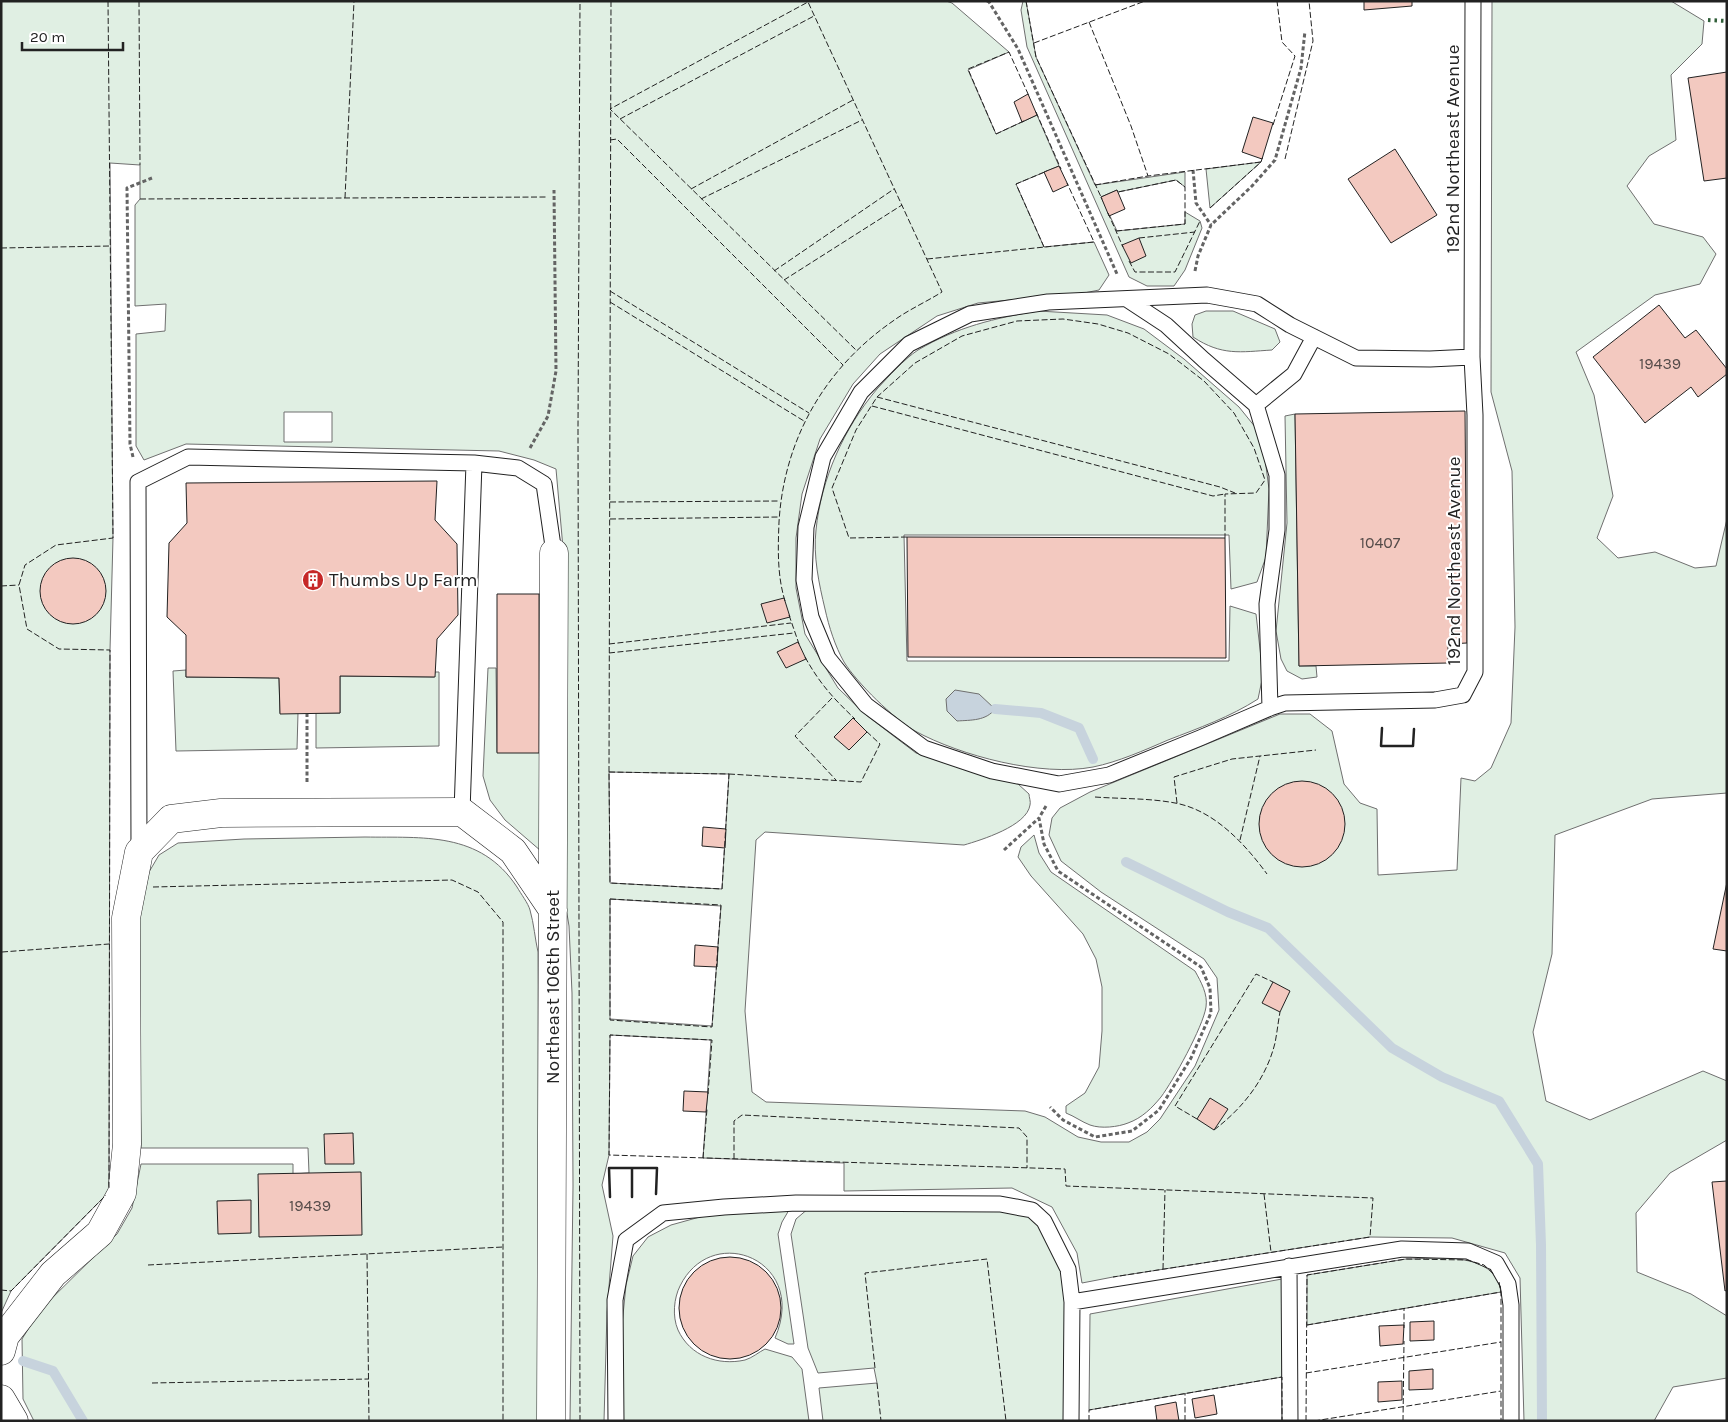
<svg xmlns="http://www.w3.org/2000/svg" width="1728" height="1422" viewBox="0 0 1728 1422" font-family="Karla,sans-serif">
	<rect width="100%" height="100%" fill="#fff"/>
	<path fill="#e0efe3" stroke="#6f6f6f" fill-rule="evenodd" d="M1,1H946L952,3L1009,52L968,70L996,134L1037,115L1059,166L1016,184L1044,247L1094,242L1109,275L1099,290L1084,293L978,303L937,316L880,354L853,384L820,439L802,494L796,538V588L805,634L838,688L866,715L916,753L1018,784L1029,794C1029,797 1031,802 1030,805C1027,826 981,840 964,845L765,832L756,840L745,1011L752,1092L766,1102L1025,1111L1045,1117L1078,1137L1101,1142H1129L1147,1132L1160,1119L1195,1066L1219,1010L1217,978L1204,959L1101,892L1061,861L1049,835L1052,818L1060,808L1090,792L1280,714H1310L1332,731L1344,784L1360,803L1377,809L1378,875L1457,870L1461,778L1475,781L1491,768L1511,723L1515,627L1512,471L1491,392L1492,1H1671L1704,21L1702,44L1671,75L1676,140L1649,156L1627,186L1654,224L1703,237L1716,254L1700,284L1655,295L1576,352L1594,395L1613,496L1597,538L1618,558L1655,552L1695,568L1716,566L1727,519V793L1652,799L1555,835L1552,954L1533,1032L1546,1101L1590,1120L1703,1071L1727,1081V1140L1670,1173L1636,1213L1637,1272L1691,1294L1727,1316V1378L1673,1387L1654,1421H1524L1520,1278L1505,1253L1452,1238L1370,1237L1113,1277L1082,1283L1077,1253L1052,1207L1012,1188L844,1191V1163L703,1158L711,1040L610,1035L609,1155L602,1185L613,1236L607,1312L604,1421H570L573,1186L572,993L569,926L562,883L563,548L556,469L534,460L499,451L186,444L144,460L136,446V334L165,331L166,304L135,306V205L140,199V165L110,163L113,538L110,650L109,1192L11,1291L1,1313ZM284,412H332V442H284ZM609,772L729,774L722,889L610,883ZM610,899L721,906L712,1026L610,1019Z
		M1023,1H1026L1036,57L1095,185L1185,172V187L1176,180L1118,192L1117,190L1101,197L1117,231L1185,224V212L1200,221L1202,228L1185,270L1174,286H1147L1129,277L1027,47L1021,10Z
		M1261,162L1210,208L1206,169Z
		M1038,311L1107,315L1144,329L1184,359L1239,407L1256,428L1265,459L1269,489L1266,557L1257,582L1231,589L1229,535H904L907,661H1229L1230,606L1256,614L1263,675L1258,699C1230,717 1199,728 1168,740C1145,750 1118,762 1093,767C1041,777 961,756 915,731C894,719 857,683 844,662C835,646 829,627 825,609C819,584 813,556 816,530C821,479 844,428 877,389C889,376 903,360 918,350C957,327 995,318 1038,311Z
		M1206,311H1233L1275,329L1280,342L1272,350C1240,352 1222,356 1193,337L1192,324L1195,315Z
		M1295,414L1299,666H1316L1317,677L1302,679L1287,671L1281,659L1276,631L1287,523L1285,416Z
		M549,593L541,851L505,820L490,800L483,776L488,668H496L497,752H539V594Z
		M186,670V677L279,678L280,713H298L297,749L176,751L173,671Z
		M435,672H439V746L316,748V713H340V676L434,677Z
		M1034,835L1039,853L1051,872L1195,971C1201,982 1208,994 1206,1007C1203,1027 1173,1081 1161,1097C1152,1108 1142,1118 1128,1123C1118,1127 1101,1129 1090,1125C1082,1122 1074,1116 1066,1113V1106L1085,1093L1099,1067L1102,1031V987L1096,959L1083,934L1031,876L1018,857L1021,847Z
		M365,837C423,838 480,831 517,887C521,894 528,903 530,910C534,924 535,939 538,952L539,1421H34L23,1399L22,1339L40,1310L117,1234L132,1208L141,1164H293V1174L309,1173L308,1148H141L138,923L149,872L159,855L178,843L244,839Z
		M809,1208L1035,1210L1060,1259L1066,1309V1421H823L819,1388L877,1383L874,1368L818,1373L808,1348L791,1234L796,1219Z
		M789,1210L782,1222L778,1234L794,1344H788L775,1338C809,1260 712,1221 680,1286C674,1298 672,1316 678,1330C690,1356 718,1366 745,1360C752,1358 759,1352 765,1349L792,1357L802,1369L809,1421H623L621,1335L626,1285L633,1256L648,1237L671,1225L707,1215Z
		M1406,1259C1437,1259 1495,1250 1501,1292L1307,1325V1275Z
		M1282,1279V1377L1089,1410L1090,1314Z"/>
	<path fill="#c7d3dd" stroke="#6f6f6f" d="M955,690L979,694L995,709C986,721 971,720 957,721L947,711L946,699Z"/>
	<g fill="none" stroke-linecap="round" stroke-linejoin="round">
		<path stroke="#c7d3dd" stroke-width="10" d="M995,709L1041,713L1079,728L1093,759
			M1126,862L1228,912L1268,928L1392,1048L1442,1077L1499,1101L1538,1164L1541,1245L1542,1421
			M23,1361L53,1371L83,1421"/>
	</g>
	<path fill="#f3c9c0" stroke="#222" d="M1364,1H1412V6L1364,10Z
		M1727,72V178L1704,181L1688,78Z
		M1028,94L1037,115L1022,122L1014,102Z
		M1253,117L1273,123L1262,159L1242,152Z
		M1395,149L1437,215L1391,243L1348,179Z
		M1059,166L1068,185L1053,192L1044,172Z
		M1117,190L1125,209L1109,216L1101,197Z
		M1139,238L1146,256L1131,263L1122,245Z
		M1659,305L1685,338L1696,330L1727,369V374L1698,397L1691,387L1645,423L1593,357Z
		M1465,411L1467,643L1448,644V663L1299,666L1295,414Z
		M437,481L435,520L457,544L458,615L437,639L435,677L340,676V713L280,714L279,678L186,677V635L167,617L169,543L187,523L186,483Z
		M907,537L1225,538L1226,658L908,657Z
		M40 591a33 33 0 1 1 66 0a33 33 0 1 1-66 0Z
		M497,594H539V753H497Z
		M784,598L790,617L767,623L761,604Z
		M798,642L806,659L786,668L777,652Z
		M853,718L867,732L849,750L834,737Z
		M1259 824a43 43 0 1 1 86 0a43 43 0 1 1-86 0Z
		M703,827L726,829L725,848L702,846Z
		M1727,882V951L1713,949Z
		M695,945L718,947L717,967L694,966Z
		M1273,982L1290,991L1280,1012L1262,1003Z
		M684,1091L708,1092L706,1112L683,1111Z
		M1210,1098L1228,1109L1214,1130L1197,1119Z
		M353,1133L354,1164H325L324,1134Z
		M361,1172L362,1235L259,1237L258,1174Z
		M1727,1181V1290L1725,1291L1712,1182Z
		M251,1200V1233L218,1234L217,1201Z
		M679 1308a51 51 0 1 1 102 0a51 51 0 1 1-102 0Z
		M1434,1321V1340L1410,1341V1322Z
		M1404,1325L1403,1344L1380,1346L1379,1326Z
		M1433,1369V1389L1409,1390V1371Z
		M1402,1381V1400L1378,1402V1382Z
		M1214,1395L1217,1414L1195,1418L1192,1399Z
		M1176,1402L1179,1421H1157L1155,1406Z"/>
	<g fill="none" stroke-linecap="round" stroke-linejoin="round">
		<g stroke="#222" stroke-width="17">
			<path id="service" d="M1128,300L1166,325L1204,360L1256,405L1277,475V530L1267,604L1270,708
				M1472,357L1430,359L1356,358L1290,325L1257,304L1207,295L1048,302L970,314L909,344L861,392L823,457L806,527L804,580L811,617L828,658L866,705L924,748L992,771L1059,784L1109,775L1200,738L1270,708L1285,703L1435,700L1463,695L1475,672V415L1472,357L1473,1
				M1256,405L1294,374L1314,337
				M462,812L474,463
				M139,851L138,482L188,457L474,463L518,468L544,484L554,553
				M1289,1266L1290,1421
				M1072,1302L1402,1249L1468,1251L1496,1263L1508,1284L1511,1305V1421
				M616,1421L615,1300L626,1240L663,1213L724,1207L796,1203L1000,1204L1032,1210L1044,1221L1068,1269L1072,1302L1071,1421"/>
		</g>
		<g stroke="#222" stroke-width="29">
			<path id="minor" d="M1,1351L5,1336L53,1274L100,1233L122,1193L127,1144L126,918L139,852L171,819L221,813L462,812L513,851L553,910
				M1,1399L14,1421
				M551,1421L554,553"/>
		</g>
		<path stroke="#646464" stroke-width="3" stroke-dasharray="4 2.5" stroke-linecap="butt" d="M987,1L989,2L1018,49L1117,274
			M1193,170L1196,203L1211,225
			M1195,271L1198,256L1211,225L1252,186L1275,160L1301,68L1305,31
			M530,448L548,416L556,371L554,190
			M133,457L130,444L127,188L152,178
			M307,782V714
			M1046,806L1039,818L1044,844L1058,871L1201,967L1210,988L1211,1013L1191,1058L1159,1110L1132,1131L1095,1137L1063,1120L1050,1107
			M1004,850L1039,818"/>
		<use href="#service" stroke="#fff" stroke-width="15"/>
		<use href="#minor" stroke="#fff" stroke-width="28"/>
		<path stroke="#2f5e38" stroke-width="4" stroke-dasharray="2.5 4" stroke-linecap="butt" d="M1708,20L1727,21"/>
		<path stroke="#222" stroke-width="1" stroke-dasharray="6 2.5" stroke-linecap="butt" d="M108,1L113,538L56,545L25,565L19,585L27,629L59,649L110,650L109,1189
			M139,1L140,165
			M1026,1L1036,57L1102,199
			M1089,22L1131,126L1148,176
			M1034,43L1145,1
			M1036,112L1061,169
			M620,119L814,16
			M1024,121L996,134L968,69L1009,52L1029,96
			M1273,125L1295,56L1282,42L1277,1
			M610,140L617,139L843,365
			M1285,159L1313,41L1309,1
			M1095,185L1148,176L1261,162
			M691,189L853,100
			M345,198L354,1
			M140,199L546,197
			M701,199L862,120
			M1210,208L1261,162L1263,156
			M1108,213L1123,247
			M1116,231L1185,224V187L1176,180L1118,192
			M1139,238L1195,232
			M1044,247L1016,184L1047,171
			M1,248L110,246
			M927,259L1094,242L1067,183
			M1129,261L1135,272H1175L1200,221
			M774,271L894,189
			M784,280L902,205
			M610,291L809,413
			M610,302L804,421
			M877,397L1220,487L1235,493
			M872,406L1213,496L1225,494
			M610,502L780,501
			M610,519L779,517
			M907,537L849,538L832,488L856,430L877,397L915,363L962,336L1017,321L1063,319L1098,324L1128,333L1169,354L1204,381L1234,413L1254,448L1265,480L1256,493L1225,494V538
			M1,586L19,585
			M785,601C777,575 778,548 779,522C784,439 825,368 893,321C908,310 926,302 942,292L808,2L610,109L857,351
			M789,615L799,644
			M609,644L791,623
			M609,653L794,633
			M805,657C820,684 833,698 855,719
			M832,698L795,736L836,780
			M609,772L611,1
			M609,772L729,774L722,889L610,883Z
			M729,774L861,782L880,744L865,730
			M1095,797C1122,799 1149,798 1175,803C1214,810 1245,844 1267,874
			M1177,803L1174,777L1232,759L1316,750
			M1240,840L1260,756
			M153,887L452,880L478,892L503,922V1421
			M610,899L721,905L712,1027L610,1020Z
			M2,952L109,944
			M708,1094L712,1040L610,1035L609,1155L1065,1169L1066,1186L1373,1198L1370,1237L1113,1277
			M1197,1119L1175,1106L1256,974L1273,982
			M1214,1130C1243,1108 1266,1079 1275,1043C1277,1033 1278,1023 1280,1012
			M703,1158L707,1109
			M734,1159V1121L742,1115L1019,1128L1027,1137V1168
			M1264,1194L1271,1252
			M367,1254L369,1421
			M148,1265L503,1247
			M1163,1269L1165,1190
			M1499,1282L1501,1292V1421
			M1,1290L11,1291L106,1195
			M1307,1325L1501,1292
			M1404,1328V1308
			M875,1368L865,1273L987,1259L1006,1421
			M1306,1373L1501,1342
			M152,1383L369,1379
			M877,1383L881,1421
			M580,1421L578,429L580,1
			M1089,1421V1410L1282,1377V1421
			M1185,1421V1394
			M1306,1421L1307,1275L1406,1259L1467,1260L1484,1265L1495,1275
			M1314,1421L1501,1391
			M1403,1421L1404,1341"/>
		<path stroke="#222" stroke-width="2.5" d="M1382,728L1381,746H1413L1414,729
			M610,1197L609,1168H657L656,1194
			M632,1197V1168"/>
	</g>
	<defs>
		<g id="building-disc" transform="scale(1.125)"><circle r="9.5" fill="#c62828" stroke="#fff"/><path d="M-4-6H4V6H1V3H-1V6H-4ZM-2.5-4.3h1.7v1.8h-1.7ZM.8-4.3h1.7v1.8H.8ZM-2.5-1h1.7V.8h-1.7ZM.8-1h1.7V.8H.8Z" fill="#fff"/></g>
	</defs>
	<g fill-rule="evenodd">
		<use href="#building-disc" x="313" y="580"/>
	</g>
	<g text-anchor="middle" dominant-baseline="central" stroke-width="4" stroke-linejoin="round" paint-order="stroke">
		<g font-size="16" fill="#564c4a">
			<text x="1660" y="363">19439</text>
			<text x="1380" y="542">10407</text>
			<text x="310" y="1205">19439</text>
		</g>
		<g font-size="19" fill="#222" stroke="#fff">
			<text transform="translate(1453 149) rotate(-90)">192nd Northeast Avenue</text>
			<text transform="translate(1454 561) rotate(-90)">192nd Northeast Avenue</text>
			<text transform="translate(553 987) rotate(-90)">Northeast 106th Street</text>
		</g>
		<g font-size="19" fill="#222" stroke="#fff" text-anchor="start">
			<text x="329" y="580">Thumbs Up Farm</text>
		</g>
	</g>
	<rect width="1728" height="1422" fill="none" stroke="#222222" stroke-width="5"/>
	<path d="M22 42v8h101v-8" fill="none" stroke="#222222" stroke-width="2.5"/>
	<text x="30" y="42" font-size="15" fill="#222222" stroke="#ffffff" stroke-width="4" paint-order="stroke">20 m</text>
</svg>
